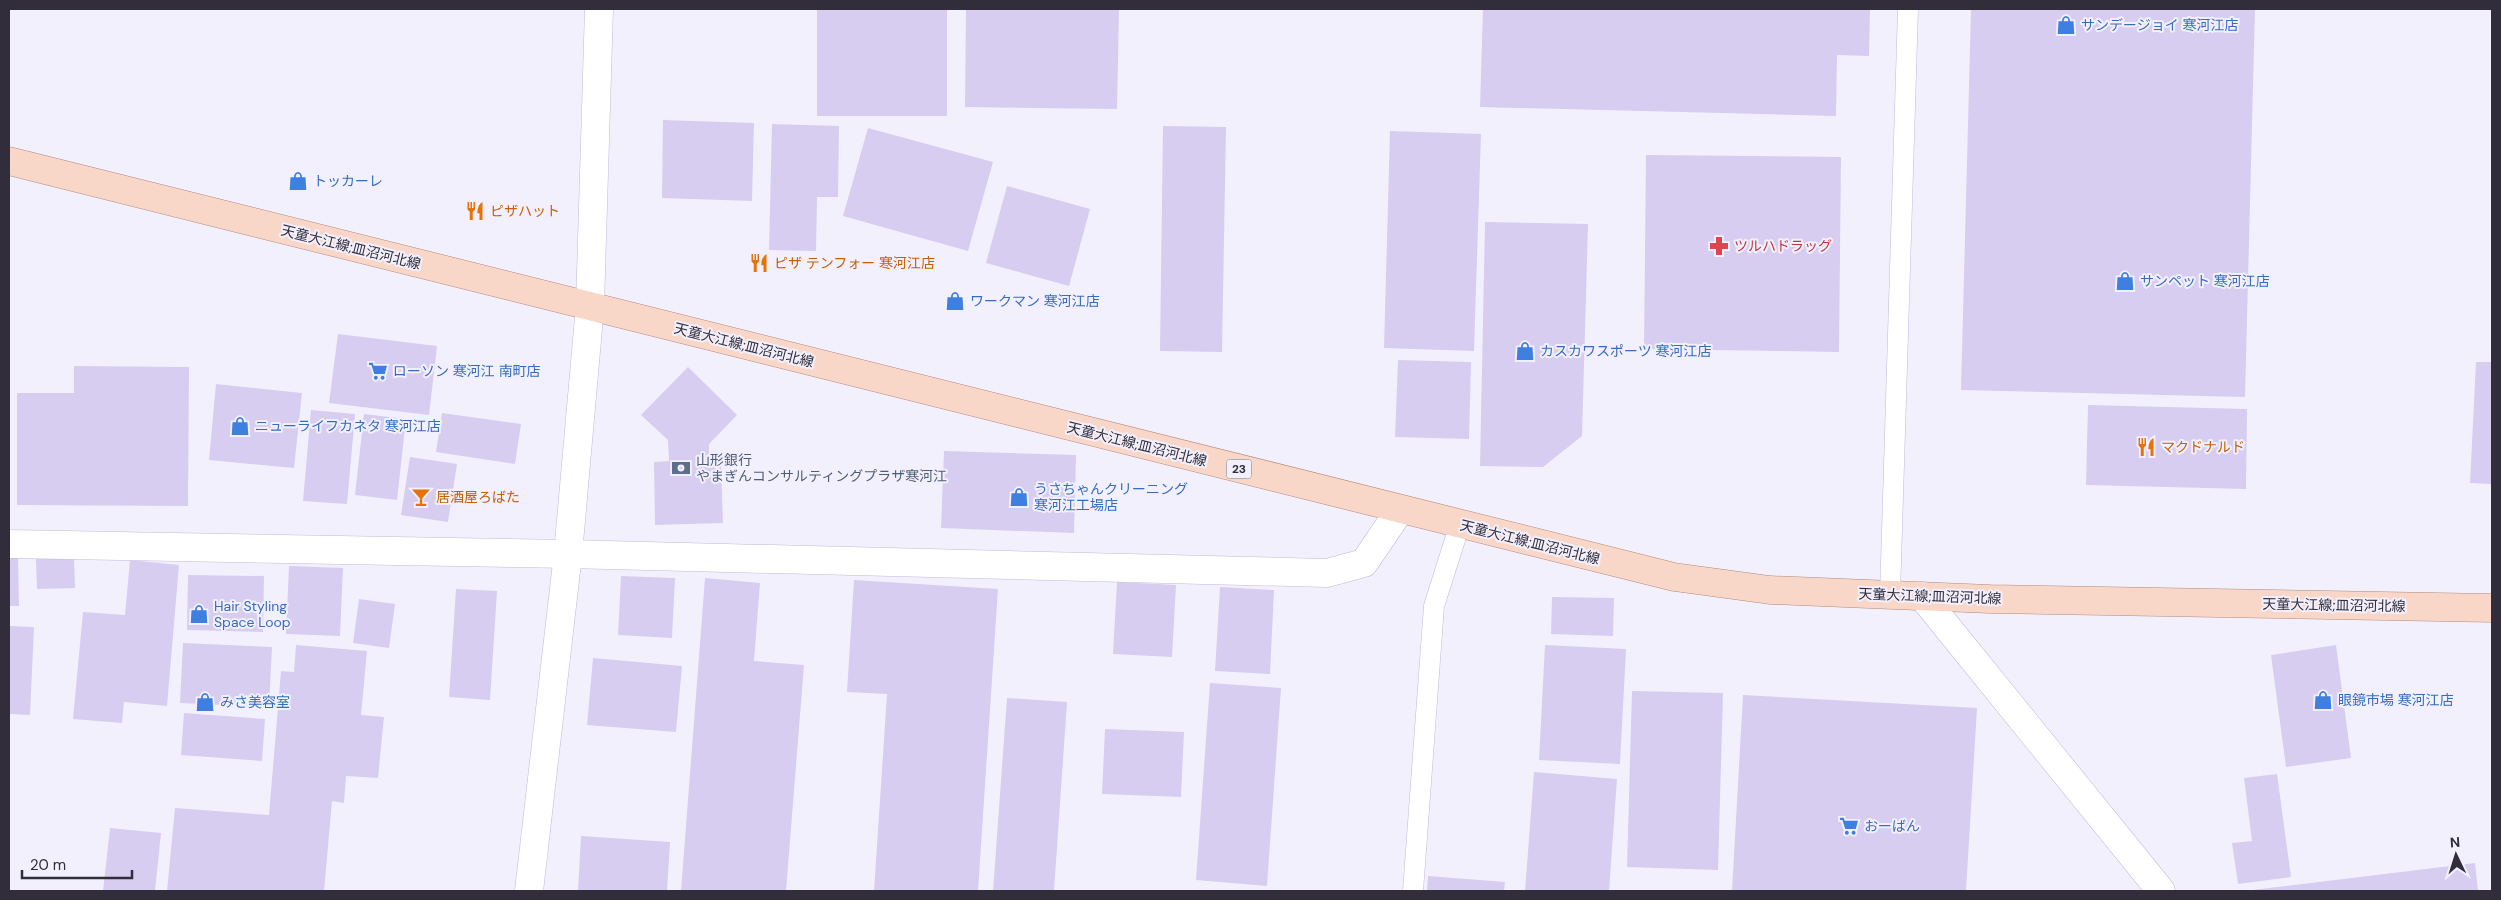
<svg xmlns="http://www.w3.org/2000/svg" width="2501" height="900" viewBox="0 0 2501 900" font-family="'DM Sans','Noto Sans JP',sans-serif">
	<rect width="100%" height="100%" fill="#f3f0fe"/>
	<path fill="#d7cdf0" d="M817,9H947V116H817Z
		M966,9H1119L1117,109L965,107Z
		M1483,9H1870L1869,56L1837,55L1836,116L1480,107Z
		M1971,9H2255L2245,397L1961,390Z
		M663,120L754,123L752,201L662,198Z
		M772,124L839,126L838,197H817L816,251L769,250Z
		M1163,126L1226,127L1222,352L1160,351Z
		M868,128L993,162L968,251L843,216Z
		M1390,131L1481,134L1474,351L1384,348Z
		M1646,155L1841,157L1839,352L1644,349Z
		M1007,186L1090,209L1069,286L986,263Z
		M1485,222L1588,224L1582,436L1543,467L1480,466Z
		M338,334L437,346L429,415L329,403Z
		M1398,360L1471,362L1469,439L1395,437Z
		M2476,362H2492V484L2470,483Z
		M74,366L189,367L188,506L17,505V393H74Z
		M688,367L737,415L709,444V466H721L723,523L655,525L654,462L669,461L668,440L641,415Z
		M216,384L302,393L294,468L209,460Z
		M2088,405L2247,409L2246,489L2086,485Z
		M311,410L355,414L347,504L303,501Z
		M442,413L521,424L515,464L436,452Z
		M364,414L406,419L397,500L355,495Z
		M944,451L1076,455L1074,533L941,528Z
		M410,457L457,464L448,522L401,515Z
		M9,554H18L19,606H9Z
		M74,557L75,588L37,589L36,559Z
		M130,560L179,565L167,706L124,702L122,723L73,719L83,612L125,615Z
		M289,566L343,568L340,636L286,634Z
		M188,575L264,576L263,632L187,630Z
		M621,576L675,578L672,638L618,635Z
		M705,578L760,583L754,661L804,665L786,891H681Z
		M854,580L998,589L978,891H874L887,694L847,692Z
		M1117,582L1176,585L1172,657L1113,654Z
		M1220,587L1274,590L1270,674L1215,671Z
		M456,589L497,591L490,700L449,697Z
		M1552,597L1614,598L1613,636L1551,634Z
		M359,599L395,604L389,648L353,643Z
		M9,626L34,627L30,715L9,714Z
		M183,643L272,647L269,707L180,703Z
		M296,645L367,651L361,715L384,717L378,778L346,776L344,803L332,801L324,891H167L175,808L269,815L281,671L294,672Z
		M1545,645L1626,649L1620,764L1539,760Z
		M2336,645L2351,758L2286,767L2271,655Z
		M593,658L682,666L676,732L587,725Z
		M1210,683L1281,688L1267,886L1196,880Z
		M1632,691L1723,693L1718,870L1627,867Z
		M1743,695L1977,708L1966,891H1732Z
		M1007,698L1067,702L1054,891H993Z
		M184,713L265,719L262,761L181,755Z
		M1105,729L1184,732L1181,797L1102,794Z
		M1534,772L1617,779L1609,891H1525Z
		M2277,774L2291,877L2238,884L2232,843L2252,841L2244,778Z
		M110,828L161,833L155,891H103Z
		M581,836L670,842L667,891H578Z
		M2475,863L2478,891H2252V890Z
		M1428,876L1505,882L1504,891H1427Z"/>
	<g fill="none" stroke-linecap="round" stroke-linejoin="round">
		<g stroke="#c2b8da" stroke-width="21">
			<path id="lane" d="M1890,595L1908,9
				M1413,891L1434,606L1460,524"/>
		</g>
		<g stroke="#c2b8da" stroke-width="29">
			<path id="street" d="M9,544L568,554L1327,573L1364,563L1400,510
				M1922,596L2161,891"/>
		</g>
		<g stroke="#c2b8da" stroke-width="29">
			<path id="secondary" d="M529,891L568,554L590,306L599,9"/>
		</g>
		<g stroke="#af8b7f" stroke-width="29">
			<path id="primary" d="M9,161L1674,577L1770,590L1990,599L2492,608"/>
		</g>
		<use href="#lane" stroke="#fff" stroke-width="20"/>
		<use href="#street" stroke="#fff" stroke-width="28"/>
		<use href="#secondary" stroke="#fff" stroke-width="28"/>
		<use href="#primary" stroke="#f8d7c8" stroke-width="28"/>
	</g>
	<defs>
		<g id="shop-bare" transform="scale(1.5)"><path d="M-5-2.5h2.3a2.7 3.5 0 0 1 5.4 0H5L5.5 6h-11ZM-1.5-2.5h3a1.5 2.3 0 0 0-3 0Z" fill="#3f7fe0" stroke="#f3f0fe" stroke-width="2.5" paint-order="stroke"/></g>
		<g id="restaurant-bare" transform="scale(1.5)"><path d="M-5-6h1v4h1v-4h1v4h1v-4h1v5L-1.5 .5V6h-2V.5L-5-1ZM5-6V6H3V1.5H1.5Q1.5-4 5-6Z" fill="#e8710a" stroke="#f3f0fe" stroke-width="2.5" paint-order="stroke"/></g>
		<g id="pharmacy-bare" transform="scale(1.5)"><path d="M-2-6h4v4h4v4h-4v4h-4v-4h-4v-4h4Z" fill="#e0444e" stroke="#f3f0fe" stroke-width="2.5" paint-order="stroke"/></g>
		<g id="supermarket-bare" transform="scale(1.5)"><path d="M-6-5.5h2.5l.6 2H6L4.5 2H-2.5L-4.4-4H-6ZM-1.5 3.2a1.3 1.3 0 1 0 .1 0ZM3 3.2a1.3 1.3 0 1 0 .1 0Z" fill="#3f7fe0" stroke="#f3f0fe" stroke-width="2.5" paint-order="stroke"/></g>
		<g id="bank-bare" transform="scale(1.5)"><path d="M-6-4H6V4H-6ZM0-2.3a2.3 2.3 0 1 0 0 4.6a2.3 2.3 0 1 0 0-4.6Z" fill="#5c6f8a" stroke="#f3f0fe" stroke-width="2.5" paint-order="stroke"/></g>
		<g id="bar-bare" transform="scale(1.5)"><path d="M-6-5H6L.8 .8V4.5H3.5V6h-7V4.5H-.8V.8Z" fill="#e8710a" stroke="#f3f0fe" stroke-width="2.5" paint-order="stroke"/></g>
	</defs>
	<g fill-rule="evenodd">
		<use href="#shop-bare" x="2066" y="25"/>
		<use href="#shop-bare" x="298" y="181"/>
		<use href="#restaurant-bare" x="475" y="211"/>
		<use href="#pharmacy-bare" x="1719" y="246"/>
		<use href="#restaurant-bare" x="759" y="263"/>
		<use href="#shop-bare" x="2125" y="281"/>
		<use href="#shop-bare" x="955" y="301"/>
		<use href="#shop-bare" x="1525" y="351"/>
		<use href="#supermarket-bare" x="378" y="371"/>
		<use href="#shop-bare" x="240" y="426"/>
		<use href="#restaurant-bare" x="2146" y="447"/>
		<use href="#bank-bare" x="681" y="468"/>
		<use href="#bar-bare" x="421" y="497"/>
		<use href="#shop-bare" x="1019" y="497"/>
		<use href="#shop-bare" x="199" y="614"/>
		<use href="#shop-bare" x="2323" y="700"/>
		<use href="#shop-bare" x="205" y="702"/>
		<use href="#supermarket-bare" x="1849" y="826"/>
	</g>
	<g text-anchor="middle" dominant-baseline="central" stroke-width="4" stroke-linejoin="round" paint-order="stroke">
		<rect fill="#f3f0fe" stroke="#6b6875" stroke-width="1" x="1226.5" y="459.5" width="25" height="19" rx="4"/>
		<g font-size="12" font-weight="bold" fill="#312d3a">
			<text x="1239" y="469">23</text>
		</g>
		<g font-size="14" fill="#366cbe" stroke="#f3f0fe" text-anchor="start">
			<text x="2081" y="25">サンデージョイ 寒河江店</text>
			<text x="313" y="181">トッカーレ</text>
			<text x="2140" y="281">サンペット 寒河江店</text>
			<text x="970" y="301">ワークマン 寒河江店</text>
			<text x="1540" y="351">カスカワスポーツ 寒河江店</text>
			<text x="393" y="371">ローソン 寒河江 南町店</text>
			<text x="255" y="426">ニューライフカネタ 寒河江店</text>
			<text x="1034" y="489">うさちゃんクリーニング<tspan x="1034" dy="16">寒河江工場店</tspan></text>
			<text x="214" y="606">Hair Styling<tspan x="214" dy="16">Space Loop</tspan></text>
			<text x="2338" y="700">眼鏡市場 寒河江店</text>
			<text x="220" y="702">みさ美容室</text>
			<text x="1864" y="826">おーばん</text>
		</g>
		<g font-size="14" fill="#c56008" stroke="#f3f0fe" text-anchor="start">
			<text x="490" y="211">ピザハット</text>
			<text x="774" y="263">ピザ テンフォー 寒河江店</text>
			<text x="2161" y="447">マクドナルド</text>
			<text x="436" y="497">居酒屋ろばた</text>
		</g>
		<g font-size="14" fill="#be3a42" stroke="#f3f0fe" text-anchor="start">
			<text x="1734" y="246">ツルハドラッグ</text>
		</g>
		<g font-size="14" fill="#312d3a" stroke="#f3f0fe">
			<text transform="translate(351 247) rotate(14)">天童大江線;皿沼河北線</text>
			<text transform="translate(744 345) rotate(14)">天童大江線;皿沼河北線</text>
			<text transform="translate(1137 444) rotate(14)">天童大江線;皿沼河北線</text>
			<text transform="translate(1530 542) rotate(14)">天童大江線;皿沼河北線</text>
			<text transform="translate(1930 596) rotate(2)">天童大江線;皿沼河北線</text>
			<text transform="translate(2334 605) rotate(1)">天童大江線;皿沼河北線</text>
		</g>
		<g font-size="14" fill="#4e5e75" stroke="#f3f0fe" text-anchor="start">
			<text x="696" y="460">山形銀行<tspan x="696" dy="16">やまぎんコンサルティングプラザ寒河江</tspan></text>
		</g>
	</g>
	<rect width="2501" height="900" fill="none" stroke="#312d3a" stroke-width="20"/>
	<g transform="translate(2456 855) rotate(356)" stroke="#f3f0fe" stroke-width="4" paint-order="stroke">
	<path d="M0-4L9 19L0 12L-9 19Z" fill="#312d3a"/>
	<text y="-8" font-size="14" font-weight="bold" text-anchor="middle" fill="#312d3a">N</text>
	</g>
	<path d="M22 870v8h110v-8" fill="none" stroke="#312d3a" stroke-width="2.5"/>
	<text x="30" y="870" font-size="15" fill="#312d3a" stroke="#f3f0fe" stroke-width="4" paint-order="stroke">20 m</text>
</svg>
